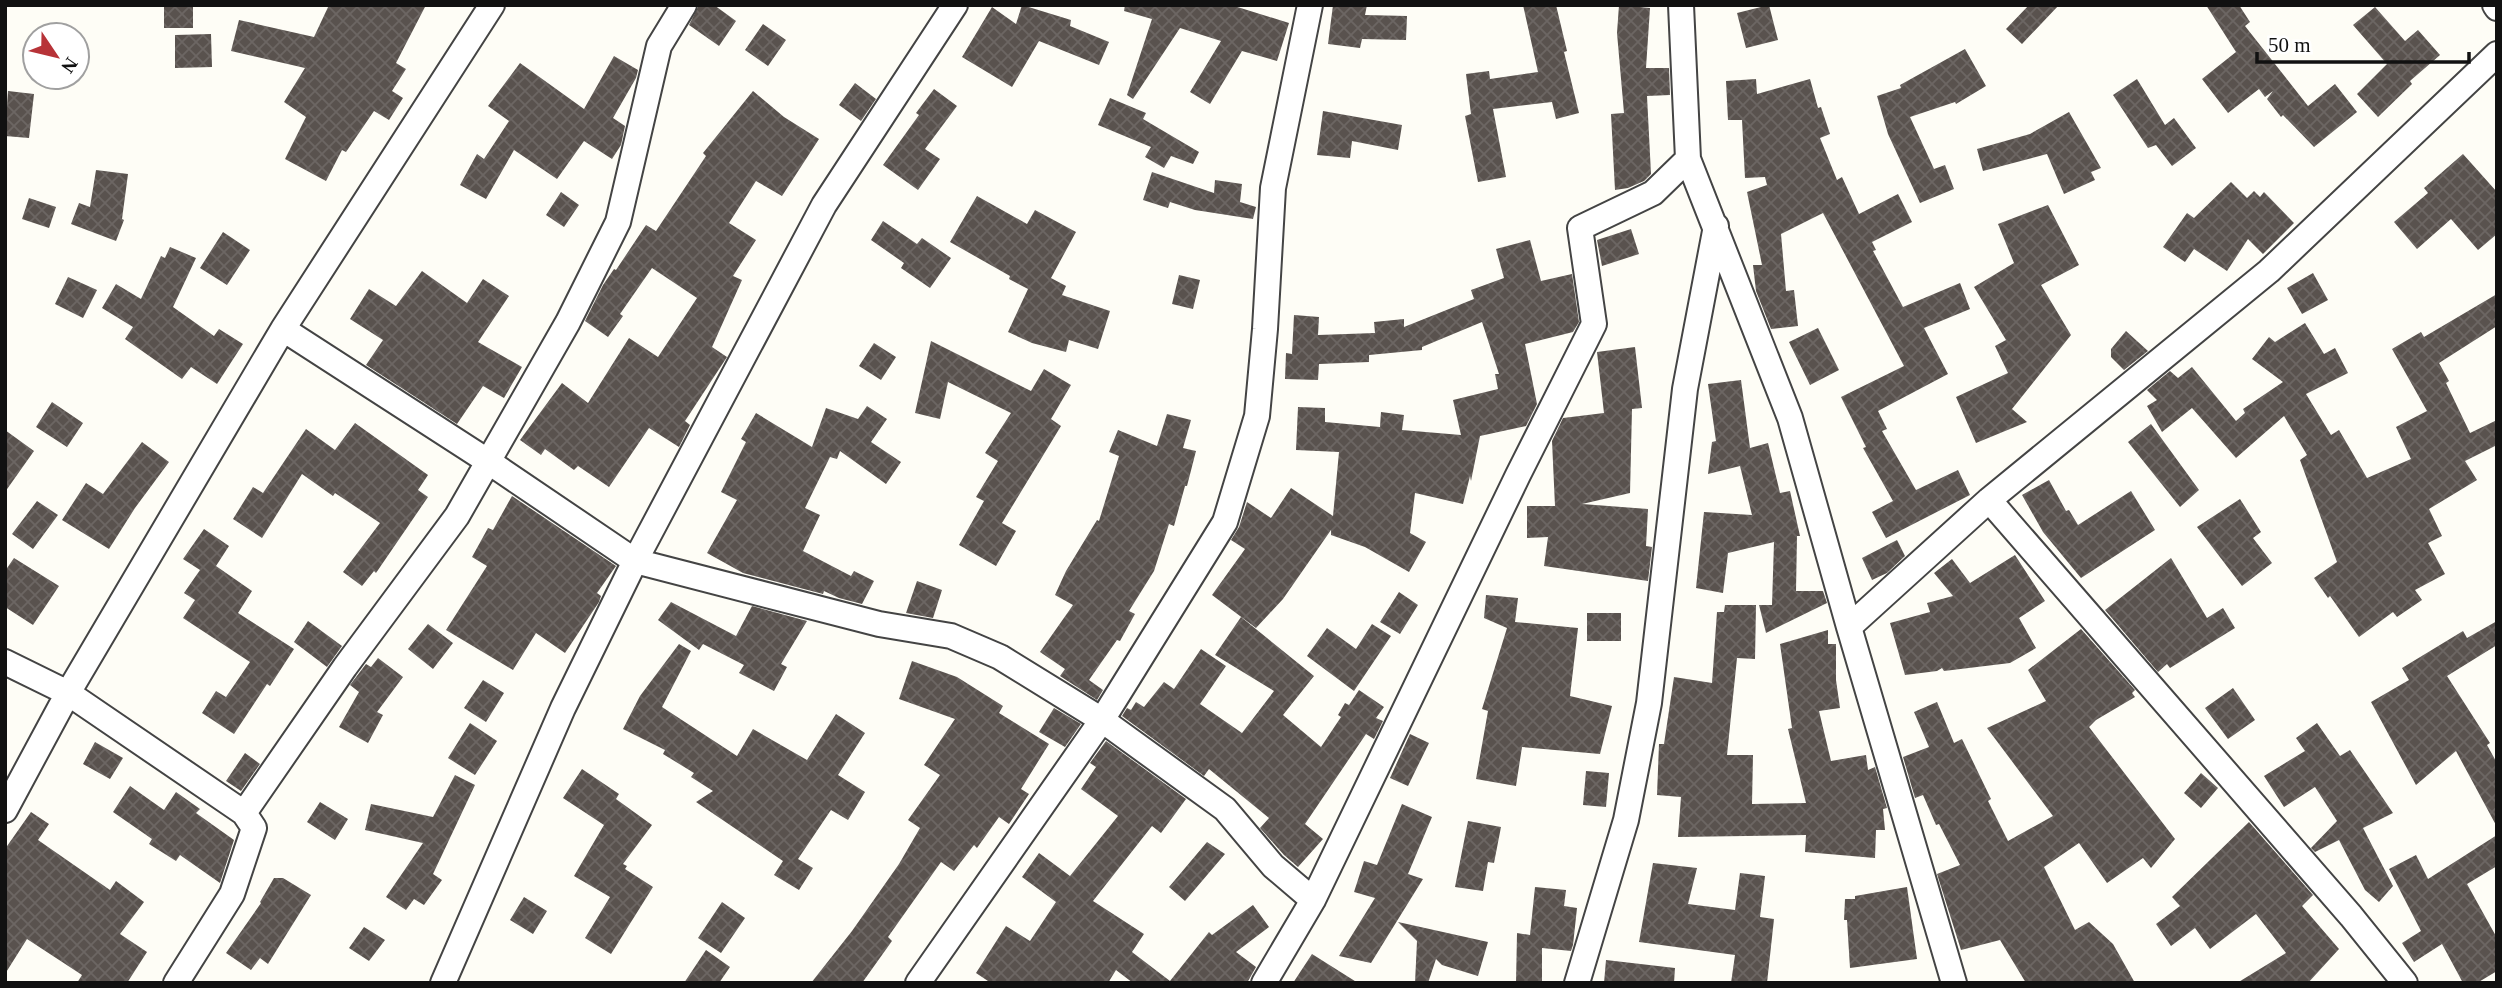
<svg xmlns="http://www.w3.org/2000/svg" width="2502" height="988" viewBox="0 0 2502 988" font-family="Georgia,serif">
	<defs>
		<pattern id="building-cross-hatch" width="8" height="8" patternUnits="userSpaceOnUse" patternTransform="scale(1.75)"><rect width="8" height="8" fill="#59524e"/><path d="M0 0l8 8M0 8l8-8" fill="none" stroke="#6c6663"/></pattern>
	</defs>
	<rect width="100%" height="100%" fill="#fefdf6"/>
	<path fill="url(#building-cross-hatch)" d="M329,5H426L396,63L406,69L392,91L403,98L389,120L374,111L346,152L342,150L326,181L285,159L306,117L284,102L305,68L231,51L239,20L314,37Z
		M699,5H714L736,21L719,46L689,25Z
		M1022,5L1071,20L1070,26L1109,42L1099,65L1039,41L1012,87L962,57L992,7L1016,24Z
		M1125,5H1231L1289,23L1277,61L1242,51L1210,104L1190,92L1221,41L1180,28L1133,99L1127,95L1152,19L1124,11Z
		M1333,5H1367L1365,15L1407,16L1406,40L1362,39L1360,48L1328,44Z
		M1523,5H1556L1567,51L1564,52L1579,113L1556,119L1552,102L1493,109L1506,177L1478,182L1465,116L1471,114L1466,74L1489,71L1490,79L1538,72Z
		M1619,5L1650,8L1646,68H1669L1670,95L1647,96L1651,174L1644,181L1628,188L1615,190L1611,114L1624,113L1617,33Z
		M1769,5L1778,40L1746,48L1737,13Z
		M2029,5H2059L2022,44L2006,29Z
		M2206,5H2239L2250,22L2245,26L2308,106L2335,84L2357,112L2314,147L2283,115L2281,117L2267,99L2273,91L2265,97L2259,89L2228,113L2202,79L2236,52Z
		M164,6L193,7V28H164Z
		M2375,7L2405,41L2418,30L2440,55L2410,81L2412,84L2378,117L2357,94L2387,64L2353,25Z
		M763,24L786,40L768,66L745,50Z
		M211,34L212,67L175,68V35Z
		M1965,49L1986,86L1956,104L1955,102L1910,117L1934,169L1945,165L1954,189L1920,203L1888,134L1877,96L1901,88L1900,85Z
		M614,56L638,70L636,78L613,118L625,126L621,145L612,159L584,141L557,179L514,150L486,199L460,185L477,154L484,159L509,121L488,106L520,63L584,109Z
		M1756,79L1757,94L1810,79L1818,108L1821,107L1830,134L1820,138L1837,180L1842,177L1859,214L1898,194L1912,222L1872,242L1876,250L1873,251L1903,307L1960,283L1970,309L1924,328L1948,374L1878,411L1887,429L1882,431L1916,490L1958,470L1970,495L1886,538L1872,512L1893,501L1863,448L1866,447L1841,397L1904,366L1823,213L1781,234L1786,291L1794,290L1798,326L1771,329L1756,291L1753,265H1762L1747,192L1767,185L1765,177L1745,178L1742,120H1728L1726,81Z
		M2137,79L2165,125L2174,118L2196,148L2172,166L2156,145L2148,148L2113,95Z
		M855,83L876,99L861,121L839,105Z
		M934,89L957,106L925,149L940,159L918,190L883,165L919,115L916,113Z
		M8,91L34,94L29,138L5,136Z
		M753,91L784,117L819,139L782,196L756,181L729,223L756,240L733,276L742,280L712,347L727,357L685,421L690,425L679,447L649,428L609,487L578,466L574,470L545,449L541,455L520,440L562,383L588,403L629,338L658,357L697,298L652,268L620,314L623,316L608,337L585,321L603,285L614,269L616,270L646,225L656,231L706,156L703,153Z
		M1110,98L1146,113L1143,119L1199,152L1193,164L1171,156L1164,168L1145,157L1151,147L1098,125Z
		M1323,111L1402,125L1398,150L1352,141L1350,158L1317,155Z
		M2069,112L2101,168L2091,172L2095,180L2064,194L2047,154L1983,171L1977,149L2030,134Z
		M2463,154L2497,192V234L2478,250L2451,219L2417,249L2394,222L2428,193L2424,188Z
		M96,170L128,174L122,219L124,220L116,241L71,224L79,203L90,207Z
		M1152,172L1214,193L1215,180L1242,184L1240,202L1256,207L1253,219L1195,210L1170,202L1168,208L1143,200Z
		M2231,182L2247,198L2254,191L2260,197L2264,192L2294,223L2263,254L2248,239L2227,271L2194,249L2185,262L2163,247L2187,213L2194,218Z
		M561,192L579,205L564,227L546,215Z
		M977,196L1027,224L1035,210L1076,232L1051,278L1066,286L1062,295L1110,311L1098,349L1069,340L1066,352L1032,343L1008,332L1028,289L1009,279L1010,276L950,242Z
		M29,198L56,207L49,228L22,219Z
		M2048,205L2079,265L2041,285L2071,335L2012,409L2027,422L1976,443L1956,397L2008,373L1995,346L2006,340L1974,287L2014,263L1998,224Z
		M883,221L917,244L922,238L951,258L930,288L901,268L904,263L871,240Z
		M1631,229L1639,254L1602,266L1597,240Z
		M223,232L250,250L227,285L200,268Z
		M1530,240L1541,281L1572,274L1579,322L1573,332L1525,344L1537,404L1526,426L1480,436L1471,481L1470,476L1463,504L1415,493L1410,533L1426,542L1409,572L1365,547L1331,535V530L1283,599L1256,628L1212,595L1245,549L1231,540L1239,527L1247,502L1271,518L1291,488L1333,516L1339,452L1296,450L1298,407L1325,408V422L1380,427L1381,412L1404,415L1402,430L1461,435L1453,400L1498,389L1495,374H1499L1482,322L1422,347V350L1369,355V362L1319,364L1318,380L1285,379L1286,353L1292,354L1294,315L1319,317L1318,335L1375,333L1374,322L1404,319V327L1474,299L1471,290L1504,278L1496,249Z
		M170,247L196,258L173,307L214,336L219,329L243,344L217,384L191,367L182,379L125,339L133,327L102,308L116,284L141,299L161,256L165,258Z
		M422,271L467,303L483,279L509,296L478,342L522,367L504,398L483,386L457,424L366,365L383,340L350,319L369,289L396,306Z
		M2313,273L2328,300L2302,314L2287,288Z
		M1179,275L1200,280L1193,309L1172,304Z
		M68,277L97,290L83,318L55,304Z
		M2497,294V326L2439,363L2449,381L2446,383L2470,433L2497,420V445L2465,461L2477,480L2429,509L2442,536L2428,543L2445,574L2415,590L2422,600L2397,617L2393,612L2359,637L2330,596L2328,598L2314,578L2337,562L2300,460L2307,455L2284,416L2236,458L2192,408L2162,432L2147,406L2157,400L2147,390L2170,371L2178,378L2192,367L2236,421L2245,413L2243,409L2283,382L2252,359L2269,337L2275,342L2305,323L2324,354L2335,348L2348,373L2306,394L2331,435L2339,430L2367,478L2411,459L2396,427L2427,411L2392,349L2421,332L2424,337Z
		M1818,328L1839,370L1810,385L1789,342Z
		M2126,331L2148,351L2124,370L2111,357V349Z
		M931,341L1031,391L1044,369L1071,385L1051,419L1061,426L1002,523L1016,531L996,566L959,545L984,501L976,497L998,461L985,453L1011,413L948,382L940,419L915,413Z
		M874,343L896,357L881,380L859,366Z
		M1635,347L1642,408L1632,409L1630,493L1582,504L1648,509L1646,546L1652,547L1648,581L1544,566L1548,537L1527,538V506H1555L1552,441L1563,418L1604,413L1597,352Z
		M1741,380L1750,448L1768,443L1780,493L1790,491L1800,536H1797L1796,591H1823L1827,603L1766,633L1759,605H1772L1774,542L1728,553L1723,593L1696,588L1704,512L1752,515L1740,466L1708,474L1712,442L1716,441L1708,384Z
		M52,402L83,423L67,447L36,427Z
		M867,406L887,419L871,442L901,462L886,484L840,451L837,459L830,457L805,508L820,515L803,551L851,576L854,571L874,581L862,604L839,598L824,591L823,594L743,573L707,553L737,500L721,492L746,442L741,439L756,413L812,447L826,408L858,419Z
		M1167,414L1191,420L1183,448L1196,451L1187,486H1185L1174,526L1169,524L1154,571L1129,611L1135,614L1120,641L1117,640L1089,680L1103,690L1097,700L1060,676L1065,669L1040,652L1073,605L1055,595L1066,571L1097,520L1099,521L1119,456L1109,452L1118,430L1157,446Z
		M355,423L428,475L418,490L428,497L376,573L374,571L362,586L343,572L380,523L335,493L333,496L302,474L262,538L233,519L253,487L263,493L306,429L335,450Z
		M2151,424L2199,490L2180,507L2128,442Z
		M5,430L34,451L5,492Z
		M142,442L169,462L135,508L109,549L62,520L86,483L103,494Z
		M2049,480L2066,511L2069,510L2078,525L2131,491L2155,530L2081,578L2043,532L2022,495Z
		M512,496L616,566L597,593L601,596L599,602L565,653L536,633L513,670L446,630L487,566L472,557L488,528L493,530Z
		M2240,499L2261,532L2253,538L2272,563L2242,586L2197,527Z
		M37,501L58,515L33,549L12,534Z
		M204,529L229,546L216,566L252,591L238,613L294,649L270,686L267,684L234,734L202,713L216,691L226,697L250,662L183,618L195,600L184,593L200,570L183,559Z
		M1897,540L1905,556L1887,573L1872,580L1862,558Z
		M2015,555L2045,601L2019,618L2036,648L2010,663L1944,671L1942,668L1937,671L1905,675L1890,623L1930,612L1927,603L1953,596L1934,573L1952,559L1970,583Z
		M14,558L59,586L33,625L5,607V571Z
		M2171,558L2207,618L2223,608L2235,628L2170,668L2167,664L2158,672L2105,610Z
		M917,581L942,590L933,618L906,613Z
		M1399,592L1418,605L1400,634L1380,622Z
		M1486,595L1518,598L1515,622L1578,628L1570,696L1612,706L1600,754L1522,747L1516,786L1476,779L1488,711L1482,709L1507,628L1484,618Z
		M671,602L736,636L752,606L807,621L781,664L787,667L774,691L739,673L744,665L703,644L699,650L658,620Z
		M1725,605H1756L1755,659L1737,658L1727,755H1753L1752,804L1806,803L1788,729L1792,728L1780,644L1828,630V644H1836V680L1840,708L1819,711L1831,761L1866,755L1868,770L1875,767L1887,808L1883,809L1885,830H1876L1875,858L1805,852L1806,835L1678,837L1681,797L1657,795L1659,744H1664L1674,677L1712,683L1717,612H1724Z
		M1587,613H1621V641H1587Z
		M1241,617L1314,676L1283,715L1321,747L1341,717L1338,715L1345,703L1349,705L1359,690L1384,707L1376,718L1383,721L1374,739L1366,734L1305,824L1323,839L1298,867L1284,855L1260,828L1269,818L1209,769L1204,776L1122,716L1127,708L1131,710L1136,702L1144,707L1164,682L1174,689L1201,649L1226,666L1200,704L1242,733L1274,691L1215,655Z
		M308,621L342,646L327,667L294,642Z
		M2497,621V645L2447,676L2490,743L2487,745L2497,763V827L2456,751L2416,785L2371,702L2409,680L2402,668L2463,631L2467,638Z
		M428,624L453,643L433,669L408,649Z
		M1372,624L1391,636L1354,691L1307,656L1327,628L1356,649Z
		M2081,629L2135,690L2132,693L2135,697L2096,720L2089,727L2175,839L2151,868L2143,858L2107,883L2079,843L2044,867L2075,930L2089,922L2113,944L2135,983H2026L2000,940L1961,950L1937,874L1960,865L1939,824L1936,825L1923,795L1915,798L1903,757L1929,747L1914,712L1937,702L1954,743L1962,739L1991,799L1988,801L2008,841L2053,816L1987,728L2046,701L2028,670Z
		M679,644L691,651L662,707L737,756L753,729L807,760L836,714L865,733L838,775L865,792L848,820L831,810L798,859L813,868L799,890L774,875L783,861L696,802L713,791L691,777L694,773L663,754L665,750L623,729L640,696Z
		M378,658L403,677L377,712L383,715L368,743L339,727L359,692L350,685L366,664L371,667Z
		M912,661L957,677L1003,706L999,713L1049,744L1021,789L1029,794L1009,824L999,817L977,848L974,845L954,871L941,862L888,937L892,941L862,983H811L852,931L899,864L920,828L908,820L940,775L924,765L955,719L899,699Z
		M483,680L504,693L486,722L464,708Z
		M2233,688L2255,720L2228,739L2205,708Z
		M1054,708L1081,724L1065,747L1039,732Z
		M470,723L497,741L475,775L448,758Z
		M2317,723L2340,756L2350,750L2393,813L2363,828L2393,886L2379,902L2365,890L2339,840L2315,852L2311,848L2337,821L2315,787L2284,807L2264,776L2305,751L2296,738Z
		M1410,734L1429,743L1408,786L1390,778Z
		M1106,741L1186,799L1161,833L1152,826L1093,901L1144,934L1132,952L1170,981L1209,932L1212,935L1253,905L1269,927L1236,952L1256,967L1247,983H1133L1116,970L1108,983H991L976,973L1006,926L1030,941L1056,902L1022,877L1039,853L1070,876L1118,816L1081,789L1096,767L1090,763Z
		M95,742L123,758L110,779L83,764Z
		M245,753L260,764L241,791L226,781Z
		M582,769L619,794L616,799L652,825L623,864L627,866L625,869L653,887L611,954L585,938L610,897L574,876L604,825L563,798Z
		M1586,771L1609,773L1606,807L1583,805Z
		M2201,773L2218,788L2201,808L2184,793Z
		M455,775L475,785L433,874L442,880L424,905L414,899L406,910L386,897L423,843L365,830L371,804L433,817Z
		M130,786L164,810L176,792L200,809L196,813L234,840L220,883L180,855L176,861L149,844L152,839L113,812Z
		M320,802L348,819L335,840L307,822Z
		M1402,804L1432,817L1408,874L1423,879L1371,963L1339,956L1375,898L1354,892L1364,861L1377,865Z
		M31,812L49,824L38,840L110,890L116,881L144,902L120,934L147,952L127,983H77L82,975L27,939L5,974V849Z
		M1468,821L1501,827L1494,863L1488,862L1483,891L1455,887Z
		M2249,822L2313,895L2302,906L2339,949L2308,983H2237L2286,953L2256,914L2210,949L2195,928L2171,946L2156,924L2180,906L2172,897Z
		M2497,835V866L2467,884L2497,938V971L2477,983H2463L2442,944L2414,962L2402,943L2421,931L2389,869L2416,855L2428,879Z
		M1207,842L1225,854L1185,901L1169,887Z
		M1653,863L1697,868L1688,904L1735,910L1740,873L1765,876L1760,917L1774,919L1767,983H1731L1735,955L1639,942Z
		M274,878H283L311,895L268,964L260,958L251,970L226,953L261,903L260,902Z
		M1535,887L1566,890L1564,906L1577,908L1573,945L1571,951L1542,948V983H1516L1517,933L1530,935Z
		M1907,887L1917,959L1850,968L1847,920H1844L1845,899H1855V896Z
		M524,897L547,911L533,934L510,920Z
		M722,902L745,918L721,953L698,938Z
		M1398,922L1488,942L1478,976L1442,965L1436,959L1428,983H1415L1417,941Z
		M364,927L385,940L369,961L349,948Z
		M706,950L730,967L719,983H684Z
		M1312,954L1358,983H1293Z
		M1606,960L1675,968L1674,983H1604Z"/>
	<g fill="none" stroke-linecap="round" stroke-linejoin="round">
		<g stroke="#444" stroke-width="28">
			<path id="minor" d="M1681,5L1688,159L1790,418L1849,627L1954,983
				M2495,5L2497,8
				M283,329L489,462L635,561L879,624L951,636L1000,657L1102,720L1225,809L1273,866L1313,900
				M1989,500L2351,916L2405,983
				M1849,627L1989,500L2269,271L2497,54
				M5,662L68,693L244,813
				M5,810L68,693L283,329L492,5
				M176,983L232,894L254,828L244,813L345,667L457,516L568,322L618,222L659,46L684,5
				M443,983L563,708L635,561L824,205L955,5
				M918,983L1102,720L1225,522L1257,416L1265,329L1273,188L1310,5
				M1264,983L1313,900L1518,475L1594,324L1580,228L1653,193L1688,159
				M1577,983L1626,820L1649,703L1685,389L1716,226"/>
		</g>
		<use href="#minor" stroke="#fff" stroke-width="24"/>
	</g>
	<rect width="2502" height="988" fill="none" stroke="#111111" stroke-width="14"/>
	<g transform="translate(56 56) rotate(125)"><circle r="33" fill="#ffffff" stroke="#a0a0a0" stroke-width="2"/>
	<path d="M0-5L12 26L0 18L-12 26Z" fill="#b73338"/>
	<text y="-10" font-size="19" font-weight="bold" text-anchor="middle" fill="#111111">N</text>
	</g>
	<path d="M2257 52v10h212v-10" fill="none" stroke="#111111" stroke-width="3.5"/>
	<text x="2268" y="52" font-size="21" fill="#111111" stroke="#ffffff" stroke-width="5" paint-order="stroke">50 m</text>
</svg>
